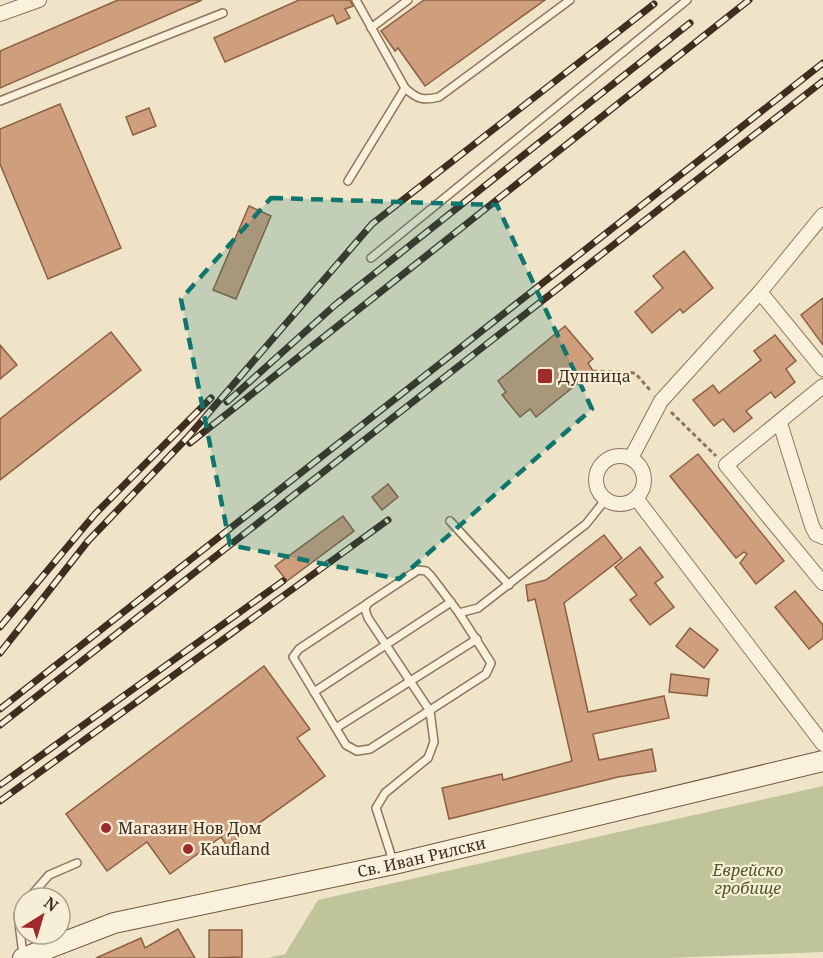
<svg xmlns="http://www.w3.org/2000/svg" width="823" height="958" font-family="'Noto Serif',serif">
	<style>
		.cemetery { fill: #bfc49a }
		.building { fill: #cf9f7d; stroke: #8d5f41; stroke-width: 1.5 }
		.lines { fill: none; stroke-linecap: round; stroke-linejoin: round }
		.lane-casing { stroke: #8d765c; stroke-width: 10 }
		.street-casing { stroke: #8d765c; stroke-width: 16 }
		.secondary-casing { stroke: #6f573f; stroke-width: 22 }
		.path { stroke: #8d765c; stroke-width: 3; stroke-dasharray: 4.5 3; stroke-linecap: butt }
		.lane { stroke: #faf1dc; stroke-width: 7 }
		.street { stroke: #faf1dc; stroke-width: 14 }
		.secondary { stroke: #faf1dc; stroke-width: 20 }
		.rail-casing { stroke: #3d2e20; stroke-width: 7 }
		.rail { stroke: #f7eed8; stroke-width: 4.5; stroke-dasharray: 14; stroke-linecap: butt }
		.marked { fill: #0f766e; fill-opacity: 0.2; stroke: #0f766e; stroke-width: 4.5; stroke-dasharray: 12 8; stroke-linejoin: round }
		.poi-dot { fill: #9e2a2b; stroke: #f7eed8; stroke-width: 2 }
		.labels { text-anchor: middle; stroke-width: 4.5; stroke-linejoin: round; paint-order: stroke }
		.poi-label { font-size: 16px; fill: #3d2e20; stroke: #f7eed8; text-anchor: start }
		.street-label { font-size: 16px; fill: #3d2e20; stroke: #f7eed8 }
		.park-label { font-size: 16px; font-style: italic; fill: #4d5a26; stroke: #f7eed8 }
	</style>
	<rect width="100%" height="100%" fill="#f0e4c8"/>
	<!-- cemetery -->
	<polygon class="cemetery" points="823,786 823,952 669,958 267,958 285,954 318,900"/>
	<!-- building -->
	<g class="building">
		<polygon points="118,0 202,0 0,88 0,51"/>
		<polygon points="299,0 350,0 353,6 345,9 350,18 337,24 333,15 225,62 214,38"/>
		<polygon points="424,0 545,0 425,86 398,48 395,51 381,31"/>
		<polygon points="60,104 121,248 48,279 0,164 0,129"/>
		<polygon points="149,108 156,126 133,135 126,117"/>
		<polygon points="249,206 271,216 236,299 213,290"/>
		<polygon points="684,251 713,288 683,313 680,309 652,333 635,312 663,288 653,276"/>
		<polygon points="823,298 823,345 801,315"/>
		<polygon points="565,326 593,359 588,363 593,371 536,417 530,409 520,417 502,395 506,392 498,381"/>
		<polygon points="111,332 141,370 0,480 0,419"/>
		<polygon points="775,335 796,361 786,369 795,382 775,398 771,392 746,411 752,418 734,432 723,419 714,426 693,400 713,385 719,393 761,360 754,351"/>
		<polygon points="0,345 17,365 0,379"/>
		<polygon points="698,454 784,561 756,584 740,563 747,554 744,552 736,558 670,476"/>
		<polygon points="388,484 398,497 382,510 372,497"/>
		<polygon points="343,516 354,531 287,581 275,566"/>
		<polygon points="604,535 622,558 564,603 588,712 664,696 669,718 593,734 599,760 652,749 656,771 618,777 449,819 442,788 502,774 503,780 572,761 535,599 528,601 526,585 546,580"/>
		<polygon points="640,547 663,577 655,583 674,607 650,625 630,600 637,595 615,567"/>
		<polygon points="795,591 823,625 823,638 809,649 775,607"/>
		<polygon points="690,628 718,650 704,668 676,646"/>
		<polygon points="264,666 310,729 297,738 325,776 227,846 221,837 170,874 147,842 107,871 66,814"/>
		<polygon points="671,674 709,679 707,696 669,692"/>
		<polygon points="178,929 195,958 96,958 141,938 145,948"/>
		<polygon points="209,930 242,930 242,957 209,958"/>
	</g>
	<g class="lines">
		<defs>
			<g id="lane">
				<path d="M356,0L405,88C417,99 423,101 439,97L570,0"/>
				<polyline points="371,28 408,0"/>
				<polyline points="0,101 223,13"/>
				<polyline points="348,181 405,88"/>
				<polyline points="371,258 687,0"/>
				<polyline points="450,521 509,585"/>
				<polyline points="367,604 299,649 293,657 346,745 357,751 370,749 486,674 491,663 459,613"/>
				<polyline points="314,692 451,602"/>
				<polyline points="336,728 477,639"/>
				<polyline points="393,861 376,808 385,793 428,758 434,742 430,711 368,618 365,609 368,603 418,570 426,571 431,576 459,613 478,608 586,524 606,499"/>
				<polyline points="29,898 49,875 77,863"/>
				<polyline points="23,955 18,915 24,905"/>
			</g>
			<g id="street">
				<polyline points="0,14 39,0"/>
				<polyline points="760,292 823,369"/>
				<polyline points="823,386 726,465 823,583"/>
				<polyline points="780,423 812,526 816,534 823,537"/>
				<circle cx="620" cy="480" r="24"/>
				<polyline points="631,458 661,401 760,292 823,215"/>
				<polyline points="636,498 823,744"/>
			</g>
			<g id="secondary">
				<path id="s1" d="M23,958L114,923L394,864L823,761"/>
			</g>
		</defs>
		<!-- lane casing -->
		<use href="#lane" class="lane-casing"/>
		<!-- street casing -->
		<use href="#street" class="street-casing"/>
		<!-- secondary casing -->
		<use href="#secondary" class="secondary-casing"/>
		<!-- path -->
		<g class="path">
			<polyline points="593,371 635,373 650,390"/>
			<polyline points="671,412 716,456"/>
		</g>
		<!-- lane -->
		<use href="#lane" class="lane"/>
		<!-- street -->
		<use href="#street" class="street"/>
		<!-- secondary -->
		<use href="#secondary" class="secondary"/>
		<defs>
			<g id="rail">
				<polyline points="227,402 335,305 690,23"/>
				<polyline points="190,443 749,0"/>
				<polyline points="0,627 95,514 211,398"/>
				<polyline points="0,653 88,541 187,438 372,224 654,4"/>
				<polyline points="0,709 823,63"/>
				<polyline points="0,725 823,81"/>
				<polyline points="0,785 283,581"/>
				<polyline points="0,801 388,520"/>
			</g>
		</defs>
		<!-- rail casing -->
		<use href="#rail" class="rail-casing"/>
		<!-- rail -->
		<use href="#rail" class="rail"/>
	</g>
	<!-- marked area -->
	<path class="marked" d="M271,198L497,205L592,409L399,579L230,545L181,299Z"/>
	<!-- markers -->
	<g class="poi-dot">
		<rect x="537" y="368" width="16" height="16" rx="3"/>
		<circle cx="106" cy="828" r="6"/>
		<circle cx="188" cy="849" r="6"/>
	</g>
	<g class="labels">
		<!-- poi labels -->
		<g class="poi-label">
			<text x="558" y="382">Дупница</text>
			<text x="118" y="834">Магазин Нов Дом</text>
			<text x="200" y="855">Kaufland</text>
		</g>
		<!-- street labels -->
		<g class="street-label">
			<text dy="6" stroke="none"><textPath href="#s1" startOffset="412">Св. Иван Рилски</textPath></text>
		</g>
		<!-- park labels -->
		<g class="park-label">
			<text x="748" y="876">Еврейско<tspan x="748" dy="18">гробище</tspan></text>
		</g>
	</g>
	<!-- north arrow -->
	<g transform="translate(42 916) rotate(37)"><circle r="28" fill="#f7eed8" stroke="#ada18e" stroke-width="1.5"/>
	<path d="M0-4.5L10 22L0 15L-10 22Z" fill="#9e2a2b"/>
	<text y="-9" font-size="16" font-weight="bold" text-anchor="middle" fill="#3d2e20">N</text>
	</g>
</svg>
